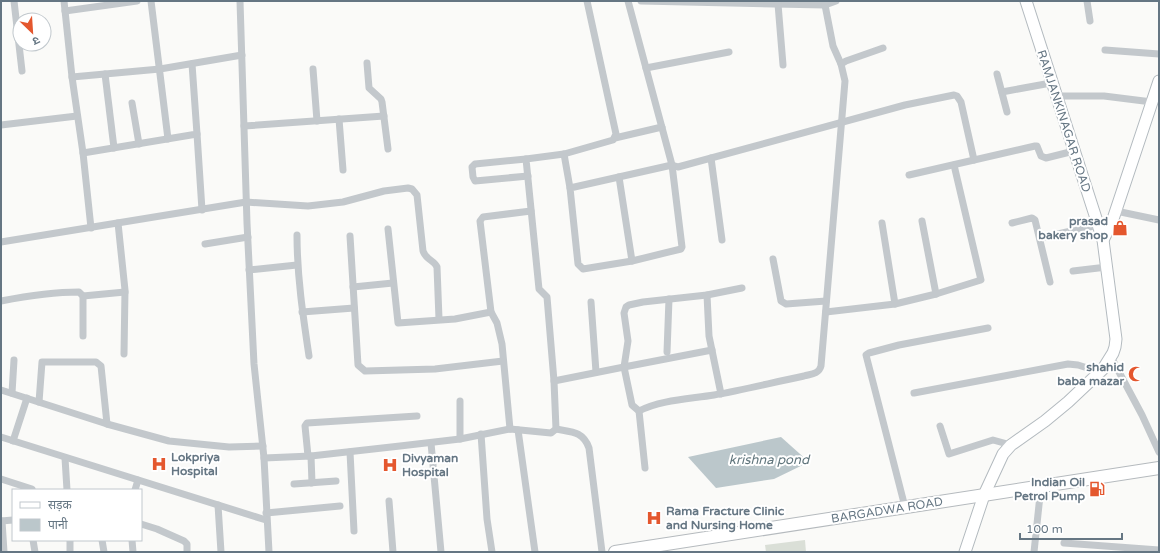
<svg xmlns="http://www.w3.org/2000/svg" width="1160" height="553" font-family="'Varela Round','Noto Sans Devanagari',sans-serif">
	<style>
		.green { fill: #dadfd7 }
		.water { fill: #bbc7cb }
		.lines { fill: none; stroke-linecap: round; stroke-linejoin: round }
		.secondary-casing { stroke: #b3babf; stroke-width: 13 }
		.primary-casing { stroke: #b5babe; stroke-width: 14 }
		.street { stroke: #c3c8cc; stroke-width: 7 }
		.secondary { stroke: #fff; stroke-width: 11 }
		.primary { stroke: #fff; stroke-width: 12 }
		.labels { text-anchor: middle; stroke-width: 4; stroke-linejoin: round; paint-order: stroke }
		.street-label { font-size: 12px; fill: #657683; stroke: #fff }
		.poi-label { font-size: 12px; font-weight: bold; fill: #657683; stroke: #fff; text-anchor: end }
		.water-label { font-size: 13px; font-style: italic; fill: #60757c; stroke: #fff }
	</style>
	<rect width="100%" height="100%" fill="#fafaf8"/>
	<!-- green -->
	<polygon class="green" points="805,540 806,552 766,552 765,545"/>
	<!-- water -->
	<polygon class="water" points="781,437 809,462 774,479 716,488 688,457"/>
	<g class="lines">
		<defs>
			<g id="secondary">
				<polyline points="1103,240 1112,222 1159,81"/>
				<polyline points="965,552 984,495 1003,454 1011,445 1045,421 1068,402 1103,369 1113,353 1115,347 1116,339 1103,240 1026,1"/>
			</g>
			<polyline id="primary" points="615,552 1159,468"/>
		</defs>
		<!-- secondary casing -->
		<use href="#secondary" class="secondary-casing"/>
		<!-- primary casing -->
		<use href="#primary" class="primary-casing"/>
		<!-- street -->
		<g class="street">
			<polyline points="14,1 22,71"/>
			<polyline points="64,1 72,77 83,153 197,134 192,64"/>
			<polyline points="151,1 168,139"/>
			<polyline points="240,1 247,223 254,364 264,458 269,552"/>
			<polyline points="628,1 672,165 678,167 905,105 954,95 957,96 961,102 974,160"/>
			<polyline points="641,1 825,5 836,1"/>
			<polyline points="1087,1 1090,21"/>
			<polyline points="778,4 783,65"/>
			<polyline points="825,5 833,46 841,64"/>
			<polyline points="65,11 137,1"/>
			<polyline points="1105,50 1159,54"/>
			<polyline points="367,63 369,88 381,99 382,102 388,149"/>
			<polyline points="646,68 729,52"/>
			<polyline points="313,69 317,121"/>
			<polyline points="105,74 114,148"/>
			<polyline points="997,74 1007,112"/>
			<polyline points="72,77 160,69 242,55"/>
			<polyline points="1002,92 1051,83"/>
			<polyline points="1056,96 1104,96 1152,102"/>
			<polyline points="132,103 139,144"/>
			<polyline points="339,119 343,170"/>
			<polyline points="1,125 77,116"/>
			<polyline points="244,126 384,116"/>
			<polyline points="197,134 202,210"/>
			<polyline points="615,138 662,127"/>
			<polyline points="83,153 91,228"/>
			<polyline points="564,154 570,188"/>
			<polyline points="711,158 722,240"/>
			<polyline points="526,159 475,164 472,167 473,177 475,181 528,176"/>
			<polygon points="672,165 682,247 681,249 632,261 583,269 578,264 570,188"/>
			<polyline points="909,175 1035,146 1037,146 1041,156 1046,158 1074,151"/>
			<polyline points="619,177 632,261"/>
			<polyline points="1116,211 1159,220"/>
			<polyline points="922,221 936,294"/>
			<polyline points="118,223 125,290 124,354"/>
			<polyline points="882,223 895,304"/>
			<polyline points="1012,223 1032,218 1035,220 1050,282"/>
			<polyline points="388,229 398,323 455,319 491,312"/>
			<path d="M297,235C297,276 303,316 309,356"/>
			<polyline points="350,236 358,365 365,371 435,369 503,361"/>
			<polyline points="1040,238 1098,225"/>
			<path d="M1,242L246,202L308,206L343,202L384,191L408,188L412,189L417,195L423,251C426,260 434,260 437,267L439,319"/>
			<polyline points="205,244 248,237"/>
			<polyline points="773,259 781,301 786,304 826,301"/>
			<polyline points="249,270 297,265"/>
			<polyline points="1073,271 1107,267"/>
			<polyline points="353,287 393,283"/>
			<polyline points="707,295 709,336 721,394"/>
			<polyline points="83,296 125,292"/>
			<path d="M1,301C27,296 52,292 79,292L83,296V336"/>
			<polyline points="591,302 596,372"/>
			<polyline points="302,312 354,308"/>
			<polyline points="826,312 895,304 936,294 981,280 954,165"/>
			<polyline points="712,350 624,367 628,341 624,313 626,307 629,305 643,302 707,295 742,288"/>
			<polyline points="667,352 669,299"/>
			<polyline points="1111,357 1142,415 1159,452"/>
			<polyline points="554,381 547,297 539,289 526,159 564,154 613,140 616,134 587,1"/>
			<polyline points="1,390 107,424 169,441 229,447 263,446"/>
			<polyline points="12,393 14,360"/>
			<polyline points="914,393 1068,364 1078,365 1100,372"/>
			<polyline points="39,402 42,362 96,362 101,366 107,424"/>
			<polyline points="940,426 949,454 993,440 1011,445"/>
			<polyline points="510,429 502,344 497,323 491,312 480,221 483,217 531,211"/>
			<path d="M556,429C571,432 583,431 589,448L602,552"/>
			<polyline points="518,430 535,552"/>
			<polyline points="481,434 487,519 492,552"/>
			<polyline points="1,437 266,520"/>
			<polyline points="460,439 460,401"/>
			<polyline points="13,441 27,398"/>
			<polyline points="431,443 441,552"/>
			<polyline points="350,452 354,531"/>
			<polyline points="308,456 305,426 307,423 417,416"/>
			<polyline points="311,456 312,483"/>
			<polyline points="65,458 67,490"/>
			<polyline points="264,458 311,456 400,446 460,439 510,429 551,433 556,429 554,381 624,367 632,405 639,411"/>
			<path d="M645,468L639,411C660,400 689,399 714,395C744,390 774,382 804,376C811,374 819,374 821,366L845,81L841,64L846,61L883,48"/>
			<polyline points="1,479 32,489"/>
			<polyline points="294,484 336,481"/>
			<polyline points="135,490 138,480"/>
			<polyline points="389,501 393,552"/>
			<polyline points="218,505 221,552"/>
			<polyline points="905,507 866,355 869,353 899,345 988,328"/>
			<polyline points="266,513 340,506"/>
			<polyline points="1,521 13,520"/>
			<polyline points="2,521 4,552"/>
			<polyline points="141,524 157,529 184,541 187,544 187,552"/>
			<polyline points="33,540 35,552"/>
			<polyline points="70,540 70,552"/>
			<polyline points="102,540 104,552"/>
			<polyline points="132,540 133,552"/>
			<polyline points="1064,543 1159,550"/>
			<polyline points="1034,552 1041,486"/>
		</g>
		<!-- secondary -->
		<use href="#secondary" class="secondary"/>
		<!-- primary -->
		<use href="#primary" class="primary"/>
	</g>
	<!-- icons -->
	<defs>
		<symbol id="shop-bare" viewBox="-9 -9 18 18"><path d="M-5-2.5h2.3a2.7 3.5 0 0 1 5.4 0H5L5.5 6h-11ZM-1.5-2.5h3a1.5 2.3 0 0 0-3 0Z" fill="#e4572e" stroke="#fff" stroke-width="2.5" paint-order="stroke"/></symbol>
		<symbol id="mosque-bare" viewBox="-9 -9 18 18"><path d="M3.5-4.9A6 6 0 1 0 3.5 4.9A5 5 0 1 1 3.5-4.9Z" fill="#e4572e" stroke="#fff" stroke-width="2.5" paint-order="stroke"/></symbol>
		<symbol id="hospital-bare" viewBox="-9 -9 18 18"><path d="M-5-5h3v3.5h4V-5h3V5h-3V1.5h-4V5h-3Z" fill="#e4572e" stroke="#fff" stroke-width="2.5" paint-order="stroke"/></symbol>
		<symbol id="fuel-bare" viewBox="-9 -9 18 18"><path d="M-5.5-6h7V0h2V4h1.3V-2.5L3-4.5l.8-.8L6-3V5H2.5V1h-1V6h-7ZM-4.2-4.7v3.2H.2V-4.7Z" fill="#e4572e" stroke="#fff" stroke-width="2.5" paint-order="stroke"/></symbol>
	</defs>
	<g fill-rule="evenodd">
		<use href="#shop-bare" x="1109" y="217" width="22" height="22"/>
		<use href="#mosque-bare" x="1125" y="363" width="22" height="22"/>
		<use href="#hospital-bare" x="148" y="453" width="22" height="22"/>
		<use href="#hospital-bare" x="379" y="454" width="22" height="22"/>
		<use href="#fuel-bare" x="1086" y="478" width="22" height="22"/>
		<use href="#hospital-bare" x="643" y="507" width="22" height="22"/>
	</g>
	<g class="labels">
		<!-- street labels -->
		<g class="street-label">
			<text transform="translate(1064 121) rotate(72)" y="4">RAMJANKINAGAR ROAD</text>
			<text transform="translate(887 510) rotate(-9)" y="4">BARGADWA ROAD</text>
		</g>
		<!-- poi labels -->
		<g class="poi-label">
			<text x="1108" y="225">prasad<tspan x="1108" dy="14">bakery shop</tspan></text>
			<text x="1124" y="371">shahid<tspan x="1124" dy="14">baba mazar</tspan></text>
			<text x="171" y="461" text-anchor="start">Lokpriya<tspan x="171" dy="14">Hospital</tspan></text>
			<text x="402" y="462" text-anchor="start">Divyaman<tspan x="402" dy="14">Hospital</tspan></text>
			<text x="1085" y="486">Indian Oil<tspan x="1085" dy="14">Petrol Pump</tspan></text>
			<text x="666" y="515" text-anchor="start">Rama Fracture Clinic<tspan x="666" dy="14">and Nursing Home</tspan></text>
		</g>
		<!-- water labels -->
		<g class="water-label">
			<text x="769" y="464">krishna pond</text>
		</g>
	</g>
	<!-- border -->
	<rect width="1160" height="553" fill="none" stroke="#657683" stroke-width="4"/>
	<!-- legend -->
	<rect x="12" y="489" width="130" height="52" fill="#ffffff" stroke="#c1c8cd"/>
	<rect x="20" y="502" width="20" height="6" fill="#ffffff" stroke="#c1c8cd"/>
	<text x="48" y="509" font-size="12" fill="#657683">सड़क</text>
	<rect x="20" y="519" width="20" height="12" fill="#bbc7cb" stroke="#c1c8cd"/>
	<text x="48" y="529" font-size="12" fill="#657683">पानी</text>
	<!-- north arrow -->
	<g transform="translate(32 32) rotate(155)"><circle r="19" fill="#ffffff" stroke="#c1c8cd"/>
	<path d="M0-3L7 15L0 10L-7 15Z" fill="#e4572e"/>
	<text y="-6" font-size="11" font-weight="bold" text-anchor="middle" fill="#657683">उ</text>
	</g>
	<!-- scale -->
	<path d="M1020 533v6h102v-6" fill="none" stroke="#657683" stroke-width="2"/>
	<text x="1026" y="533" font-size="12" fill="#657683" stroke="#ffffff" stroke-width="3" paint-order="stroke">100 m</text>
</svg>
